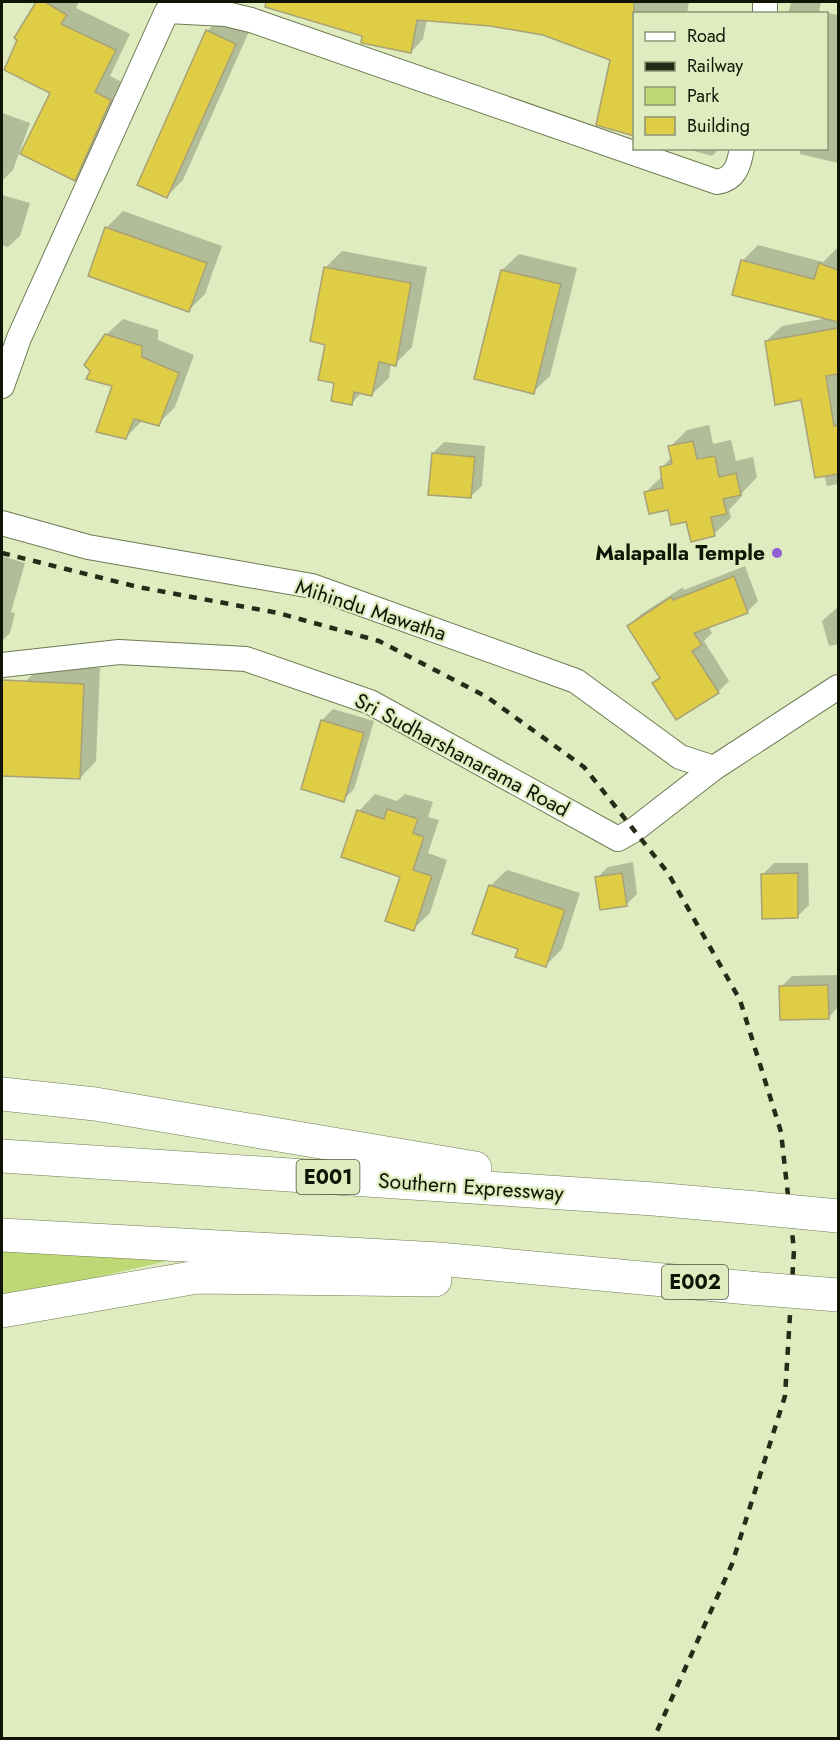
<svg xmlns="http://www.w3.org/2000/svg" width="840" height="1740" font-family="Jost,sans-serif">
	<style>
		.green { fill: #bed876 }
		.shadow { fill: #0003 }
		.building { fill: #dfcd45; stroke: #a8a277; stroke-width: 1.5 }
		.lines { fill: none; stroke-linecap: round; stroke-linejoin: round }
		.minor-casing { stroke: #6f7b53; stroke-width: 26 }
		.motorway-casing { stroke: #6f7b53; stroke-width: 34 }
		.minor { stroke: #fff; stroke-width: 24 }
		.motorway { stroke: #fff; stroke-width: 33 }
		.rail { stroke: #262b18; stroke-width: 4.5; stroke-dasharray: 8 8; stroke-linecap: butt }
		.motorway-bridge-casing { stroke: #6f7b53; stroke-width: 34; stroke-linecap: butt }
		.motorway-bridge { stroke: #fff; stroke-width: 33 }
		.poi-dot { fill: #925dd5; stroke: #deecbf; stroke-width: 2 }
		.labels { text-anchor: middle; stroke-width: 4.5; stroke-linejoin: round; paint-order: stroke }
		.shield { fill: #deecbf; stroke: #4e553d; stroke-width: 1.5 }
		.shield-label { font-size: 20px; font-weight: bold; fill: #101405 }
		.poi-label { font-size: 21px; font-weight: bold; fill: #101405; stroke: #deecbf; text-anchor: end }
		.street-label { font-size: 21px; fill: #101405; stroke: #deecbf }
	</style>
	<rect width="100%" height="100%" fill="#deecbf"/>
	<!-- green -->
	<polygon class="green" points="2,1251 202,1253 2,1299"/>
	<!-- shadow -->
	<g class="shadow">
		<polygon points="38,2 79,2 76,8 130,34 110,76 126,84 90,163 74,179 52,92 19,40 16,37"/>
		<polygon points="272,2 689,2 687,14 634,14 634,128 599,121 611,60 543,34 491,25 427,19 423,39 411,52 364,35 303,10"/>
		<polygon points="791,2 821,2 819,11 838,15 838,163 800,154 801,148 826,148 826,14 788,14"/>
		<polygon points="224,15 251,27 183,180 167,196 207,31"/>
		<polygon points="2,113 30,123 13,170 2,181"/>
		<polygon points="684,148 720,148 712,156"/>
		<polygon points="2,195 30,203 20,236 8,247 2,245"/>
		<polygon points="123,211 222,246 205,294 189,310 106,228"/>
		<polygon points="758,245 823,262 836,249 838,249 838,484 827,486 803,399 766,341 782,326 828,318 742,261"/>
		<polygon points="342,251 427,267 412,347 395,364 391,363 389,378 372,394 362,392 352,403 336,381 326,343 325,268"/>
		<polygon points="519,254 577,268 550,376 533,392 502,270"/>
		<polygon points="123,319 158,330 158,340 194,355 175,407 158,424 142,421 125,438 106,335"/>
		<polygon points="709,425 713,444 731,440 736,461 753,457 757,477 742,493 742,496 729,510 731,518 714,534 687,520 646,492 663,475 661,468 672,457 670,447 687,430"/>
		<polygon points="444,442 485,446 482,486 470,497 433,453"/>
		<polygon points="2,556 25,563 11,612 15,613 10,633 2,641"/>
		<polygon points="745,566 758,601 747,612 708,626 712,633 704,641 729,681 718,692 654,683 661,676 629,626 640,615 683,587 684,590"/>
		<polygon points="838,607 838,644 829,646 822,621"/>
		<polygon points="42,665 100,668 96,761 80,778 2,775 2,722 12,711 25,682"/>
		<polygon points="333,709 374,721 354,789 343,800 322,720"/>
		<polygon points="375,794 397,801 405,794 433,802 428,817 439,820 428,853 447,860 430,913 413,929 402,876 359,811"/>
		<polygon points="633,862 637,894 626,905 597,878 608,867"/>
		<polygon points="774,863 808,863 809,905 797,917 763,874"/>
		<polygon points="507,870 580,893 562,949 546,965 520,948 490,886"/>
		<polygon points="838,975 838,1007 828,1018 781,987 792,976"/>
	</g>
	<!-- building -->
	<g class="building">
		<polygon points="36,2 45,2 67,15 61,24 116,50 95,92 111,100 75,181 20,154 50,93 4,70 17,40 14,38"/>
		<polygon points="266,2 634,2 634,136 596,125 610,60 543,35 490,26 417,20 411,53 361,43 362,36 265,7"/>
		<polygon points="206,30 236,44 167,198 137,185"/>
		<polygon points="105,227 207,263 189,312 88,276"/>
		<polygon points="741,260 814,279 819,263 838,270 838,322 732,295"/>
		<polygon points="324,267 411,283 396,366 379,362 372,396 354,392 352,405 331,401 334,383 318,380 325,345 310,341"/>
		<polygon points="501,270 561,284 534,394 474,379"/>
		<polygon points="838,328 838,374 826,376 834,426 838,425 838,474 815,478 801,400 775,405 765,341"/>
		<polygon points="105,334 142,346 142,357 179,373 159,426 134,419 126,439 96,432 112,386 86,379 90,371 84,365"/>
		<polygon points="693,441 697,459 715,456 719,477 736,473 741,495 723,499 727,514 711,517 715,536 691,542 686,522 671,525 668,510 649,514 644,492 663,488 660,467 672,464 668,446"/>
		<polygon points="432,453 475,457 471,498 428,495"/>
		<polygon points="734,576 748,613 694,633 702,645 692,651 719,693 676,720 652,683 660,678 627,626 671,597 673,600"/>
		<polygon points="2,680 84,684 80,779 2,776"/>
		<polygon points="321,720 364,733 344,802 301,789"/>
		<polygon points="387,809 418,819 413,833 424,837 413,870 432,876 414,931 385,921 400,877 341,857 357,810 384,819"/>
		<polygon points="622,873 627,906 600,910 595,877"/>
		<polygon points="798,873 798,918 762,919 761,874"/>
		<polygon points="489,885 565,910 546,967 515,957 518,949 472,934"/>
		<polygon points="828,985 829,1019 780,1020 779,986"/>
	</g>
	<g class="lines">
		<defs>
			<g id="minor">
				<polyline points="765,14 765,2"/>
				<path d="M2,386L19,338L167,11L226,14L251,20L717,182C735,179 739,166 742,148"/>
				<polyline points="2,523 88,547 312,586 576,681 680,757 714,768"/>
				<polyline points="2,665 119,652 246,659 370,702 618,839 634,830 714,768 838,687"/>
			</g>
			<g id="motorway">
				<polyline points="2,1094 95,1104 475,1168"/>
				<polyline points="2,1156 654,1199 756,1208"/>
				<polyline points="2,1235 439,1259 749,1288"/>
				<polyline points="2,1311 197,1277 435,1280"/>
			</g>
		</defs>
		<!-- minor casing -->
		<use href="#minor" class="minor-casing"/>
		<!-- motorway casing -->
		<use href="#motorway" class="motorway-casing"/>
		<!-- minor -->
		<use href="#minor" class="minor"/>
		<!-- motorway -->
		<use href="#motorway" class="motorway"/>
		<!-- rail -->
		<polyline class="rail" points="2,553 138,587 278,613 379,641 487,697 584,767 668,873 740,1000 781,1132 794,1250 785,1396 732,1564 654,1738"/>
		<defs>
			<g id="motorway-bridge">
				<polyline points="756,1208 838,1216"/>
				<polyline points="749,1288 838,1295"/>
			</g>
		</defs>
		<!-- motorway-bridge casing -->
		<use href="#motorway-bridge" class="motorway-bridge-casing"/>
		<!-- motorway-bridge -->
		<use href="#motorway-bridge" class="motorway-bridge"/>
	</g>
	<!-- markers -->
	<circle class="poi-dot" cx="777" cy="553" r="6"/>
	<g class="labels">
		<!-- shield labels -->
		<g class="shield">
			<rect x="296.5" y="1160" width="63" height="34" rx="4.5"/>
			<rect x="662" y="1265" width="66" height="34" rx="4.5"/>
		</g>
		<g class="shield-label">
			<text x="328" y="1184">E001</text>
			<text x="695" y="1289">E002</text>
		</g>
		<!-- poi labels -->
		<g class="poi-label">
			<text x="765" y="560">Malapalla Temple</text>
		</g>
		<!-- street labels -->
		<g class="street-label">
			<text transform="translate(371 610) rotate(18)" y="7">Mihindu Mawatha</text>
			<text transform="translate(462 755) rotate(28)" y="7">Sri Sudharshanarama Road</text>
			<text transform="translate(471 1187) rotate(4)" y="7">Southern Expressway</text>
		</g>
	</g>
	<!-- border -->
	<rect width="840" height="1740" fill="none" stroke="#101405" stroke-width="6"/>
	<!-- legend -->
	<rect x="633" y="12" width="195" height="138" fill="#deecbf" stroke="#8c9675" stroke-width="1.5"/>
	<rect x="645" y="32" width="30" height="9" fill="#ffffff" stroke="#8c9675" stroke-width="1.5"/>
	<text x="687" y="42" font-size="18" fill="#101405">Road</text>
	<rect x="645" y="62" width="30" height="9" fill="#262b18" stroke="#8c9675" stroke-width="1.5"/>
	<text x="687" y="72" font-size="18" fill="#101405">Railway</text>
	<rect x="645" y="87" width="30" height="18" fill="#bed876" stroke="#8c9675" stroke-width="1.5"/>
	<text x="687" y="102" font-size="18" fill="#101405">Park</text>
	<rect x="645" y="117" width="30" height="18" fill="#dfcd45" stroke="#8c9675" stroke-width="1.5"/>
	<text x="687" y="132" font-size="18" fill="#101405">Building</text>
</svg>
